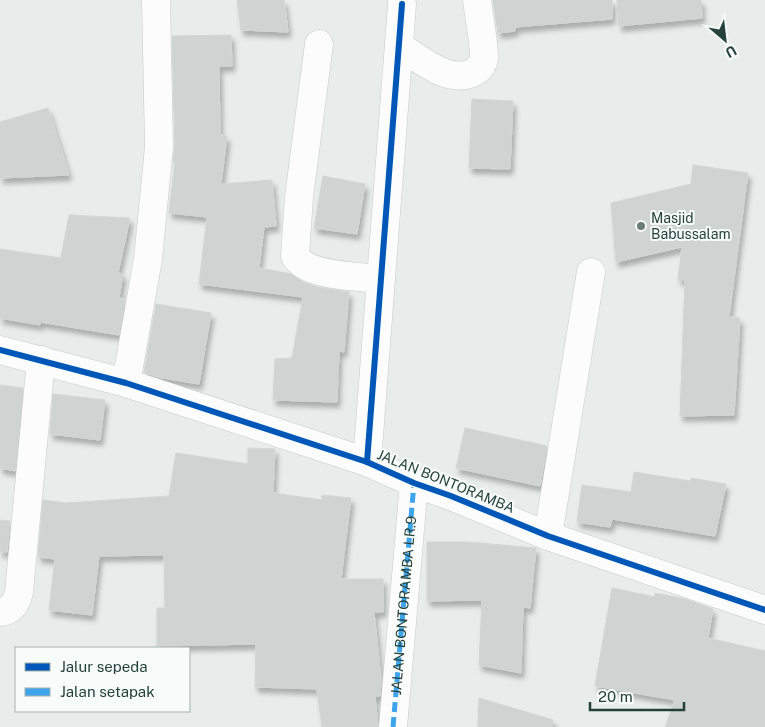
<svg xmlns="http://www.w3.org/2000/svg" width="765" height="727" font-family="'Public Sans',sans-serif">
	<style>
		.building { fill: #cfd4d2; stroke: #d1d6d4; filter: url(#shadow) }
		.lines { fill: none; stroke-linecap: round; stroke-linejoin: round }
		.minor-casing { stroke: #c5cac8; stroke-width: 29 }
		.minor { stroke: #fcfcfc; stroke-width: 28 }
		.quiet { stroke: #3ea4ec; stroke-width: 5; stroke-dasharray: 10 5; stroke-linecap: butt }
		.cycleway-casing { stroke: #f7fbf9; stroke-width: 9 }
		.cycleway { stroke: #0057b8; stroke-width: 6 }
		.poi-dot { fill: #697e78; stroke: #f7fbf9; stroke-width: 2 }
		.labels { text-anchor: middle; stroke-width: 4; stroke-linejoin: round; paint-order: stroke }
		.poi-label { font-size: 14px; fill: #24423a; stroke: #f7fbf9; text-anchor: start }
		.street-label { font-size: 14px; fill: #24423a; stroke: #f7fbf9 }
	</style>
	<defs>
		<filter id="shadow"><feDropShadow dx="3" dy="5.5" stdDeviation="2.5" flood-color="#0004"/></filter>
	</defs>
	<rect width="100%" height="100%" fill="#e8edeb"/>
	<!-- building -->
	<g class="building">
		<polygon points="237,0 284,0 288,32 241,30"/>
		<polygon points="493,0 612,0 612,19 515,27 515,31 498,33"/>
		<polygon points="617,0 701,0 702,18 619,26"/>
		<polygon points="231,35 232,66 219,66 220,135 227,136 221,184 272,180 276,226 264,227 259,268 291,274 303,282 317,287 349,292 344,352 339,351 337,402 273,400 275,359 292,358 303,297 199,284 207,217 169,213 175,161 173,161 175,147 172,36"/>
		<polygon points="472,99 513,101 510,169 469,168"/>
		<polygon points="48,108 69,175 0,178 0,122"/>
		<polygon points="693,165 748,173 729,317 740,318 734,415 680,416 685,280 678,279 682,247 616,262 611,203 691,184"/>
		<polygon points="323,176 365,184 357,234 314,228"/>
		<polygon points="69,215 130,218 118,273 123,274 119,298 125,299 119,335 40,322 40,325 0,318 0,249 61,258"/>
		<polygon points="156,304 211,313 199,384 157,377 144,372"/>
		<polygon points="0,385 23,388 15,471 0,468"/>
		<polygon points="53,394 105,400 100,440 50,434"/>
		<polygon points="465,428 547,446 540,486 456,468"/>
		<polygon points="248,448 275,449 273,493 322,500 322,495 351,498 341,579 383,579 383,612 374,612 381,680 380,696 375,696 378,727 322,727 317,689 255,687 256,644 157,646 157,608 165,608 164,555 99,556 92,615 49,610 55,559 38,557 43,500 66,503 169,496 176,453 248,464"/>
		<polygon points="634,472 690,481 691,478 726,484 715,536 612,519 610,527 577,522 582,485 631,492"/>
		<polygon points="0,520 10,521 7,552 0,552"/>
		<polygon points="427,542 468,542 536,548 530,608 523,607 521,673 479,665 482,600 427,601"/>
		<polygon points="612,588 655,597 655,593 685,599 713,609 708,638 765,651 765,727 665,727 675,700 595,686"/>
		<polygon points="479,698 553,720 552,727 478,727"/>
	</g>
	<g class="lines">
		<defs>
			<g id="minor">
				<path d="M319,44L299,197L295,256C307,277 359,276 381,279"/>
				<path d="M399,46C419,58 447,84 472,73C479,70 483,65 484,58C484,41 479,17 477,0"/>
				<polyline points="0,350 126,383 367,462 414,483 451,496 548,536 765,610"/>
				<polyline points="126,383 148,259 159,147 156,0"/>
				<polyline points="367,462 402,4"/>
				<polyline points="548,536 591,272"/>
				<path d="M0,612C12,611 16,603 19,592L41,360"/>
				<path id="s1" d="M393,727L414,483"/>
			</g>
		</defs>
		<!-- minor casing -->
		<use href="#minor" class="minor-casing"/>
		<!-- minor -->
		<use href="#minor" class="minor"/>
		<!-- quiet -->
		<polyline class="quiet" points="393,727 414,483"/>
		<defs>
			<g id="cycleway">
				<polyline points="0,350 126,383 367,462 414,483 451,496 548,536 765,610"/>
				<polyline points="367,462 402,4"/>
			</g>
		</defs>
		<!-- cycleway casing -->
		<use href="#cycleway" class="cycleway-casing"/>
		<!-- cycleway -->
		<use href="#cycleway" class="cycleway"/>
	</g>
	<!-- markers -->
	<circle class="poi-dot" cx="641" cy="226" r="5"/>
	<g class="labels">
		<!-- poi labels -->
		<g class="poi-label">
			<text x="651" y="223">Masjid<tspan x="651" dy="16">Babussalam</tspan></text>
		</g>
		<!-- street labels -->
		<g class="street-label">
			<text transform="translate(446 481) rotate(22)" y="5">JALAN BONTORAMBA</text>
			<text dy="5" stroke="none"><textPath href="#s1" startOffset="122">JALAN BONTORAMBA LR.9</textPath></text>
		</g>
	</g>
	<!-- legend -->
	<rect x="15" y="647" width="175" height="65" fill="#f7fbf9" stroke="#a3b1ad"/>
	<rect x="25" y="663" width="25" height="8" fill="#0057b8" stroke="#a3b1ad"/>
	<text x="60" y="672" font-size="15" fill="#24423a">Jalur sepeda</text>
	<rect x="25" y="688" width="25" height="8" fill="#3ea4ec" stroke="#a3b1ad"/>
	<text x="60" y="697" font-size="15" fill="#24423a">Jalan setapak</text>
	<!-- north arrow -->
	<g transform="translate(725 40) rotate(152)" stroke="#f7fbf9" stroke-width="4" paint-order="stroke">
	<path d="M0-4L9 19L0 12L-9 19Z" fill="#24423a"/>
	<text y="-8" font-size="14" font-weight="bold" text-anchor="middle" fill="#24423a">U</text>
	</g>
	<!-- scale -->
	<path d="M590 702v8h94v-8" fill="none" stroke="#24423a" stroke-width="2.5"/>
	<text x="598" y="702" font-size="15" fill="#24423a" stroke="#f7fbf9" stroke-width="4" paint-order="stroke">20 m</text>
</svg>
